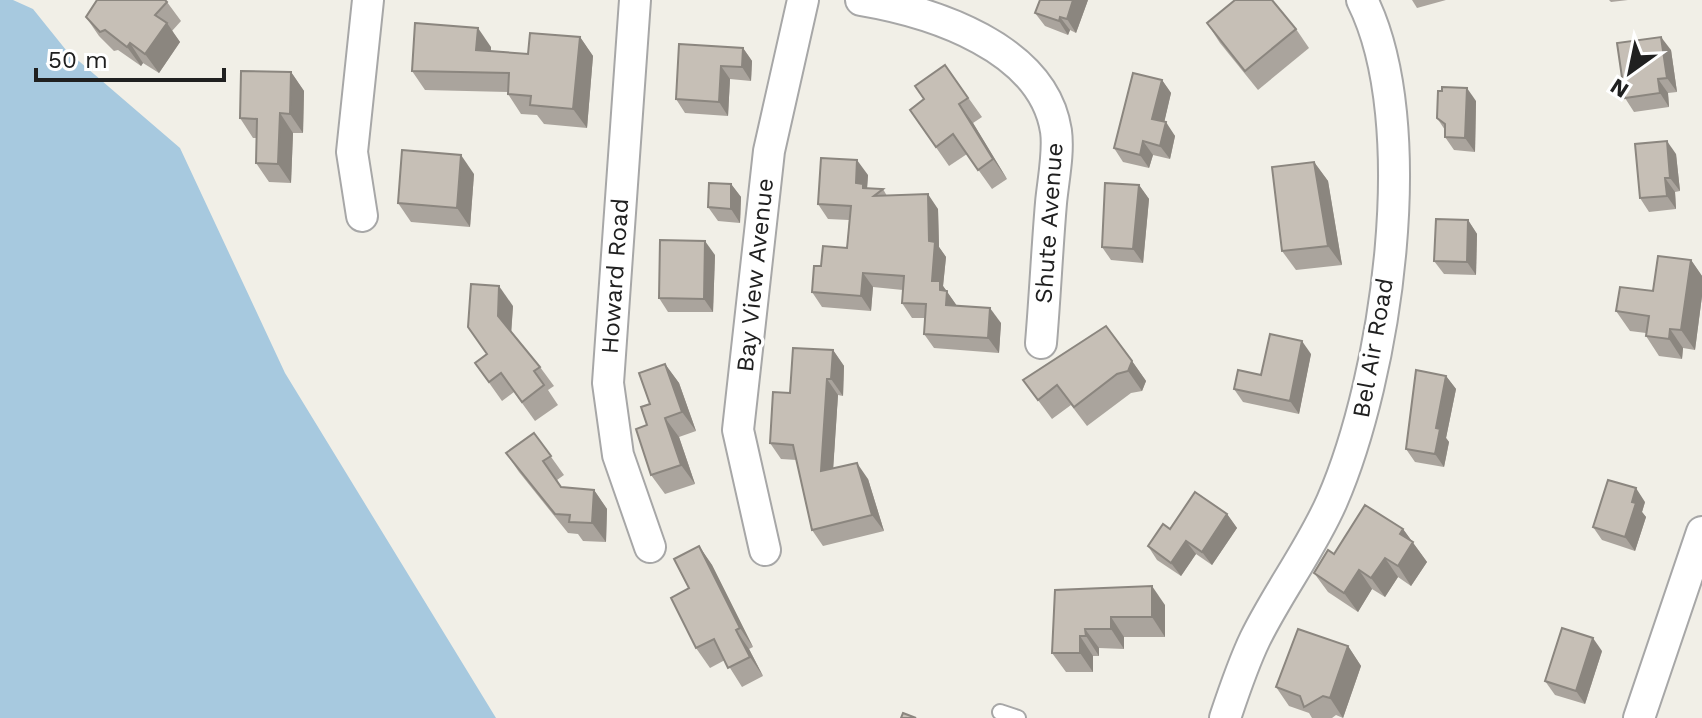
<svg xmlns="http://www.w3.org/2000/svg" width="1702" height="718" font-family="'Work Sans',sans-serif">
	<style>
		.water { fill: #a7c9df }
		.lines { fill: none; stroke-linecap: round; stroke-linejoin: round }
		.service-casing { stroke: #a7a7a7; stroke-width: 18 }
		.minor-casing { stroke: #a7a7a7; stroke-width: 34 }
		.service { stroke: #fff; stroke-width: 14 }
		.minor { stroke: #fff; stroke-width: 30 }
		.wall { fill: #aaa49d }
		.shaded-wall { fill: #8b867f }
		.building { fill: #c6bfb6; stroke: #8b867f; stroke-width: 2 }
		.labels { text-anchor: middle; stroke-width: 7; stroke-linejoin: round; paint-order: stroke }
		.street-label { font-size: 24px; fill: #202020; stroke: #fff }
	</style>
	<rect width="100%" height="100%" fill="#f1efe7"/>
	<!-- water -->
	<polygon class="water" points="0,0 13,0 33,9 66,50 180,148 285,373 496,718 0,718"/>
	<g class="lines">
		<defs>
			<polyline id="service" points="1000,712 1018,718"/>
			<g id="minor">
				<polyline points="635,0 608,383 618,455 650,547"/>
				<path d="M861,0C932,12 1043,47 1056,131C1059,153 1053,181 1051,203C1047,250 1045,296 1041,343"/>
				<polyline points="362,216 352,152 368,0"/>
				<polyline points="765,550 738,430 769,151 803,0"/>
				<path d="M1225,718C1234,691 1243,664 1255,639C1278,592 1311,549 1332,501C1386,377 1424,124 1362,0"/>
				<polyline points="1639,718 1702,532"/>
			</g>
		</defs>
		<!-- service casing -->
		<use href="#service" class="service-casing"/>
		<!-- minor casing -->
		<use href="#minor" class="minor-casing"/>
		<!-- service -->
		<use href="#service" class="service"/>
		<!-- minor -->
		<use href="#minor" class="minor"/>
	</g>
	<!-- wall -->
	<g class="wall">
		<polygon points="1088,0 1076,33 1070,30 1068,35 1045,26 1035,13"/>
		<polygon points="1412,0 1446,0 1417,8"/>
		<polygon points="1609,0 1628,0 1611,2"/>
		<polygon points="167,2 181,21 172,31 180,42 159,73 143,63 141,66 118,50 114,51 99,36 86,17"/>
		<polygon points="1207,23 1296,29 1309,48 1258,90 1220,43"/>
		<polygon points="580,37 593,56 587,128 544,124 537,115 521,114 508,94 508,92 425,90 412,71 491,47 491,51 528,54"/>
		<polygon points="743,48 752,61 751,81 730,79 728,116 685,113 676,99"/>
		<polygon points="1671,50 1677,92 1668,93 1669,107 1634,112 1625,98"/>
		<polygon points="945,65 982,117 973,123 1007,179 992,189 967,154 949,166 910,110 924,99"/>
		<polygon points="291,72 304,91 303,133 293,133 291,183 269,182 256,163 256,138 253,138 240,118"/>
		<polygon points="1162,80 1171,93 1164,122 1175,136 1170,159 1153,155 1149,168 1123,162 1114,148"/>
		<polygon points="1476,101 1475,152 1454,150 1445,137 1445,130 1437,118"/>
		<polygon points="1676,154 1680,191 1675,192 1676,209 1649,212 1640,198"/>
		<polygon points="1314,162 1328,181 1342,265 1296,270 1282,251"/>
		<polygon points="474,174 470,227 411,222 398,203"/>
		<polygon points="868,175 867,188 883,189 887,196 938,209 939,247 946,257 943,286 957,306 1001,323 999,353 934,348 924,334 925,318 912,318 902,303 903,290 873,287 871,311 822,307 812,292 821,266 847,248 849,220 828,219 818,204"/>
		<polygon points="731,184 741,197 740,223 718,221 708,207"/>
		<polygon points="1139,185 1149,199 1143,263 1111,260 1102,247"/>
		<polygon points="1468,220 1477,234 1476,275 1444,274 1434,261"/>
		<polygon points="715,255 713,312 668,312 659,298"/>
		<polygon points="1691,260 1702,276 1702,296 1695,350 1683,348 1682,359 1659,356 1646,336 1646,333 1630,331 1616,311 1653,291"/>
		<polygon points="513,306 511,332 540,367 554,386 548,390 558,405 535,421 514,392 502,401 475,363 487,354"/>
		<polygon points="833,350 844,366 843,396 838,395 833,468 868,479 884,531 823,546 812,530 797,460 781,459 770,443 790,393"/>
		<polygon points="1311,354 1299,414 1243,402 1234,389 1261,375"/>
		<polygon points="1132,361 1146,381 1142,391 1131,393 1087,426 1071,405 1052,419 1023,380"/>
		<polygon points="665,364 679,383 696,431 679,437 695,484 665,494 651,475 647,425 650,404"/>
		<polygon points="1446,376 1456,389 1446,438 1449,442 1444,467 1415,462 1406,449"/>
		<polygon points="534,433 564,475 557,480 561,487 594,490 607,509 606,542 583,541 578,534 568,533 519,472 506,453"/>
		<polygon points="1645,502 1642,512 1646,517 1635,551 1602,540 1593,527"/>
		<polygon points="1227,514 1237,528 1212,565 1196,554 1181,576 1157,560 1148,546 1170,529"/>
		<polygon points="1403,529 1427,562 1411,586 1398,577 1385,597 1372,589 1358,612 1328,592 1314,573 1334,554"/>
		<polygon points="699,546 712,565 753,647 749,649 763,676 742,687 725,660 710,668 696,648 689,588"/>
		<polygon points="1055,590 1165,605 1165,637 1124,637 1124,649 1099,648 1099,656 1093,656 1093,672 1066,672 1052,653"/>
		<polygon points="1348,646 1361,666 1343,718 1336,715 1332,718 1312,718 1309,713 1289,706 1276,687"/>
		<polygon points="1602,651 1585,704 1555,695 1545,681"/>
	</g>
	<!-- shaded-wall -->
	<g class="shaded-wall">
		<polygon points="1073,0 1088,0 1076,33 1067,19"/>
		<polygon points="1060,17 1070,30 1068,35 1059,21"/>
		<polygon points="167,23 180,42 159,73 145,54"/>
		<polygon points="478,28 491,47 490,70 476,50"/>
		<polygon points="580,37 593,56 587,128 573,109"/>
		<polygon points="1661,37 1671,50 1677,92 1667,78"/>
		<polygon points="130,43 143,63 141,66 127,47"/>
		<polygon points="743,48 752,61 751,81 742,67"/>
		<polygon points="721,66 730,79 728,116 719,102"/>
		<polygon points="291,72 304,91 303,133 290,114"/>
		<polygon points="1658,79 1668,93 1669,107 1660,93"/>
		<polygon points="1162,80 1171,93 1162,132 1152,119"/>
		<polygon points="1467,88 1476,101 1475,152 1465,138"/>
		<polygon points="959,104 973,123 1007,179 993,159"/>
		<polygon points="280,113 293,133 291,183 278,164"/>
		<polygon points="1166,122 1175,136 1170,159 1160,146"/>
		<polygon points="1143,141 1153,155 1149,168 1140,155"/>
		<polygon points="1667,141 1676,154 1680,191 1670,178"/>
		<polygon points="461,155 474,174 470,227 457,208"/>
		<polygon points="857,160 868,175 867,189 874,198 856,183"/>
		<polygon points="1314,162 1328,181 1342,265 1328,246"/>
		<polygon points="1665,178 1675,192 1676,209 1667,196"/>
		<polygon points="731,184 741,197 740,223 731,209"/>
		<polygon points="1139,185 1149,199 1143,263 1133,249"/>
		<polygon points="928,194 938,209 939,247 946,257 943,286 957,306 946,305 932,281 929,241"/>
		<polygon points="1468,220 1477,234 1476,275 1467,262"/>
		<polygon points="705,241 715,255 713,312 704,299"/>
		<polygon points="1691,260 1702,276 1702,296 1695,350 1681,330"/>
		<polygon points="863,273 873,287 871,311 861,296"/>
		<polygon points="499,286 513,306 511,335 498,316"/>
		<polygon points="990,308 1001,323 999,353 988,338"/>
		<polygon points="1670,329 1683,348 1682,359 1669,339"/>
		<polygon points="1302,341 1311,354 1299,414 1290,401"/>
		<polygon points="833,350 844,366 843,396 831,379"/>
		<polygon points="1132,361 1146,381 1142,391 1128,371"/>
		<polygon points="665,364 679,383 696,431 682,412"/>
		<polygon points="1446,376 1456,389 1446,438 1449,442 1444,467 1435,454 1436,428"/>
		<polygon points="827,379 838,395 832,487 821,471"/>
		<polygon points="665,418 679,437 695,484 681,465"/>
		<polygon points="857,463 868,479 884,531 872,515"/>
		<polygon points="1636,488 1645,502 1642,512 1646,517 1635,551 1625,537 1632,502"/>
		<polygon points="594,490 607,509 606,542 592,523"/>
		<polygon points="1227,514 1237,528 1212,565 1202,552"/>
		<polygon points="1403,529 1427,562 1411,586 1398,566 1400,534"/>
		<polygon points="1186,541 1196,554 1181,576 1171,563"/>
		<polygon points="699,546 712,565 753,647 740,628"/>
		<polygon points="1385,558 1398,577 1385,597 1371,578"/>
		<polygon points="1359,570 1372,589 1358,612 1344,593"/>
		<polygon points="1152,586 1165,605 1165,637 1152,617"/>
		<polygon points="1111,617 1124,637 1124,649 1111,629"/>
		<polygon points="1085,629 1099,648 1099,656 1086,636"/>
		<polygon points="736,630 749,649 763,676 750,657"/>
		<polygon points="1080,636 1093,656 1093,672 1080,653"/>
		<polygon points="1593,638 1602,651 1585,704 1576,691"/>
		<polygon points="1348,646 1361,666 1343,718 1330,698"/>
	</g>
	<!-- building -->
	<g class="building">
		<polygon points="97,0 165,0 167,2 155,15 167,23 145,54 130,43 127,47 105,30 100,32 86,17"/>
		<polygon points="1040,0 1073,0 1067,19 1060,17 1059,21 1035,13"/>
		<polygon points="1235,0 1272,0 1296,29 1245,71 1207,23"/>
		<polygon points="415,23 478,28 476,50 528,54 530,33 580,37 573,109 530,105 531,96 508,94 509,73 412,71"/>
		<polygon points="1661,37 1667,78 1658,79 1660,93 1625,98 1617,43"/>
		<polygon points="679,44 743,48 742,67 721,66 719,102 676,99"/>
		<polygon points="945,65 968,98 959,104 993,159 978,170 953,134 936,147 910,110 924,99 915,86"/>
		<polygon points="241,71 291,72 290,114 280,113 278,164 256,163 257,119 240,118"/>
		<polygon points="1133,73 1162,80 1152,119 1166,122 1160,146 1143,141 1140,155 1114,148"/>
		<polygon points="1442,87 1467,88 1465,138 1445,137 1445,124 1437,118 1438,91 1442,91"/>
		<polygon points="1667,141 1670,178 1665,178 1667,196 1640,198 1635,144"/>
		<polygon points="402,150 461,155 457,208 398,203"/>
		<polygon points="821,158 857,160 856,183 863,184 863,188 883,189 874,196 928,194 929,241 935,242 932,281 940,281 940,290 947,291 946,305 990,308 988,338 924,334 926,304 902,303 904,276 863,273 861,296 812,292 814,266 821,266 823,246 847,248 851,206 818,204"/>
		<polygon points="1314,162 1328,246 1282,251 1272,167"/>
		<polygon points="709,183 731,184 731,209 708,207"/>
		<polygon points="1105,183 1139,185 1133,249 1102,247"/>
		<polygon points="1436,219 1468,220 1467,262 1434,261"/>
		<polygon points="660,240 705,241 704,299 659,298"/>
		<polygon points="1658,256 1691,260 1681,330 1670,329 1669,339 1646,336 1649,316 1616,311 1620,287 1653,291"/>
		<polygon points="471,284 499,286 498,316 540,367 534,371 544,385 522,402 501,373 489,382 475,363 487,354 468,327"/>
		<polygon points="1106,326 1132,361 1128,371 1117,374 1074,407 1057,385 1038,400 1023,380"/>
		<polygon points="1270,334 1302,341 1290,401 1234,389 1238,370 1261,375"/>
		<polygon points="793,348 833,350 831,379 827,379 821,471 857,463 872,515 812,530 793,445 770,443 773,392 790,393"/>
		<polygon points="665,364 682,412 665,418 681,465 651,475 636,429 647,425 641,407 650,404 639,373"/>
		<polygon points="1416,370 1446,376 1436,428 1440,429 1435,454 1406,449"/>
		<polygon points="534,433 551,456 543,461 561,487 594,490 592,523 569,522 570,515 555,514 506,453"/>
		<polygon points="1608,480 1636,488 1632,502 1636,503 1625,537 1593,527"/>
		<polygon points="1195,492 1227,514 1202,552 1186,541 1171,563 1148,546 1163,524 1170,529"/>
		<polygon points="1365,505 1403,529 1400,534 1413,542 1398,566 1385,558 1371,578 1359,570 1344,593 1314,573 1328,550 1334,554"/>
		<polygon points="699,546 740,628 736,630 750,657 728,668 714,639 696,648 671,598 689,588 674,559"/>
		<polygon points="1152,586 1152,617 1111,617 1111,629 1085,629 1086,636 1080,636 1080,653 1052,653 1055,590"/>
		<polygon points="1562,628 1593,638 1576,691 1545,681"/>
		<polygon points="1298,629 1348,646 1330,698 1323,696 1304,707 1300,696 1276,687"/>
		<polygon points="903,713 916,718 901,718"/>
	</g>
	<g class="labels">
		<!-- street labels -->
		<g class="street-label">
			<text transform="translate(1049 223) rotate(-86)" y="8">Shute Avenue</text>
			<text transform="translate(755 275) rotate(-84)" y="8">Bay View Avenue</text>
			<text transform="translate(615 276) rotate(-86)" y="8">Howard Road</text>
			<text transform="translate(1373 348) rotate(-80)" y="8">Bel Air Road</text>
		</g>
	</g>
	<!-- north arrow -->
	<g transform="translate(1630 72) rotate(213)" stroke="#ffffff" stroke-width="6" paint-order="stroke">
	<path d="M0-6L14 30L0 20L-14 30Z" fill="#202020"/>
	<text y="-12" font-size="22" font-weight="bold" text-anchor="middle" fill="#202020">N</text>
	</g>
	<!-- scale -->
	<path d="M36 68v12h188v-12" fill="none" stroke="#202020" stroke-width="4"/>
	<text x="48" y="68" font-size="24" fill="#202020" stroke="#ffffff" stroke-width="6" paint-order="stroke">50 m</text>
</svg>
